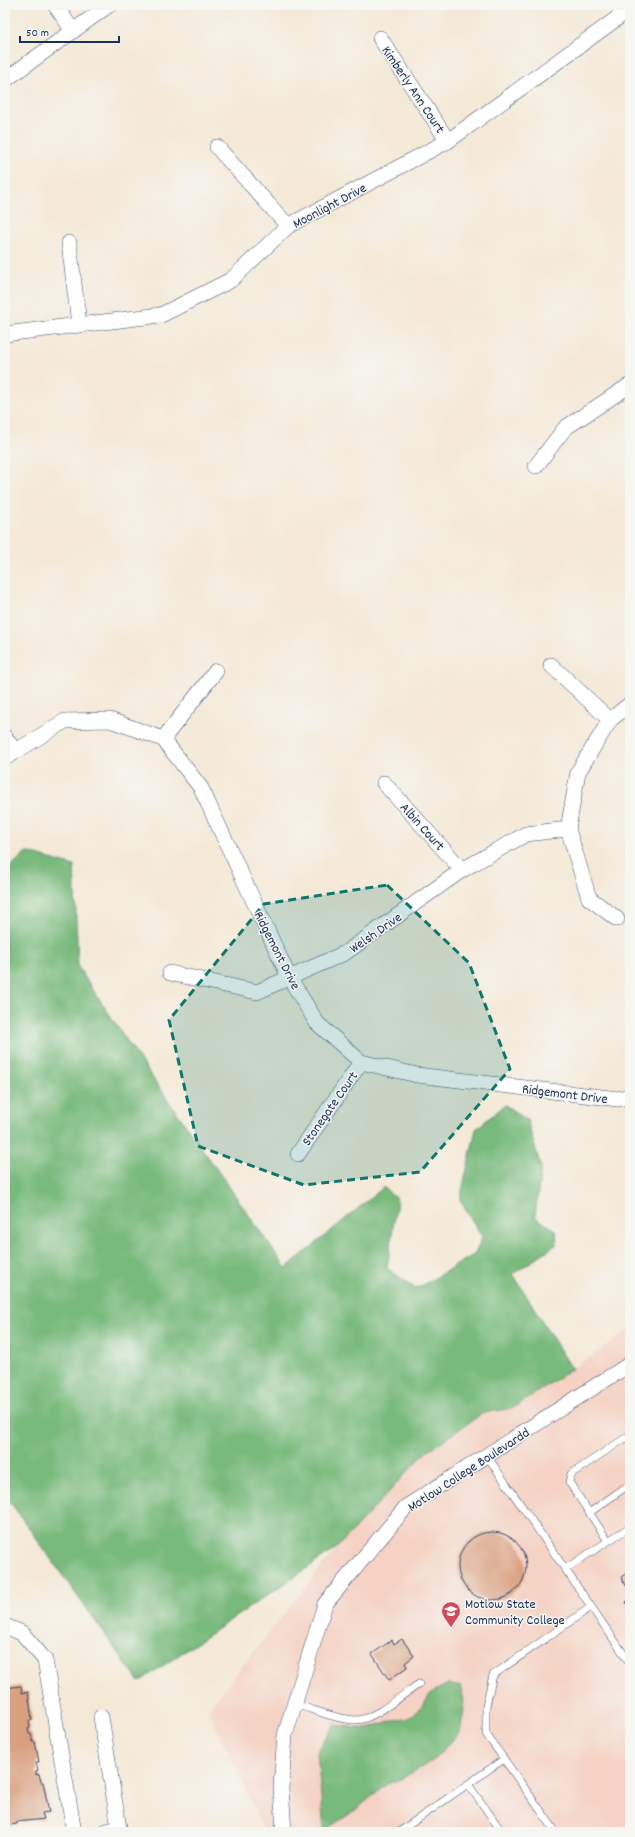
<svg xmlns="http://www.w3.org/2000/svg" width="635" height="1837" font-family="Dekko,sans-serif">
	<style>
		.built { fill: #f5d2c3 }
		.forest { fill: #78b97b; stroke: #4a746c }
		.building { fill: #d9a080 }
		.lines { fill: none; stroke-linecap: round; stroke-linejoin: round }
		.service-casing { stroke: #3c4b70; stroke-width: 8 }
		.minor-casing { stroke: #3c4b70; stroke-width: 16 }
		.service { stroke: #fff; stroke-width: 7 }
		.minor { stroke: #fff; stroke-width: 15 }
		.marked { fill: #0f766e; fill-opacity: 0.2; stroke: #0f766e; stroke-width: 3; stroke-dasharray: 8 5; stroke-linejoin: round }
		.labels { text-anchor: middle; stroke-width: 3; stroke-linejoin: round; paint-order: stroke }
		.street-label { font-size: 14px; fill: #1b2f5e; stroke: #f6f6f2 }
		.poi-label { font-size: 14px; fill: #1b2f5e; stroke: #f6f6f2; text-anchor: start }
	</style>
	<rect width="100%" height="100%" fill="#f6f6f2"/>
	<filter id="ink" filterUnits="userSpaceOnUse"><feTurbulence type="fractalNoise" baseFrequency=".025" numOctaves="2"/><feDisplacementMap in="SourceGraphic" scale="8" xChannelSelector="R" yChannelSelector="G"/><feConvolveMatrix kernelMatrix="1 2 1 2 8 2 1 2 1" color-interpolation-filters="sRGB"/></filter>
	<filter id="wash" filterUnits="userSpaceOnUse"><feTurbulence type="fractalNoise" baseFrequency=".012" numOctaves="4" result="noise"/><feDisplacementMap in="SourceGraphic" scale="16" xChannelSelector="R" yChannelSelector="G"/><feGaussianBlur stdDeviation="0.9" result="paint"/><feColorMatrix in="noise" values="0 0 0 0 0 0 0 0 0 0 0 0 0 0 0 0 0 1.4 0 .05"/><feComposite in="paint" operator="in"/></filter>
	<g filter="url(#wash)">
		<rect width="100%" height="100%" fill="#f4e9d7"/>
		<!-- built -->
		<polygon class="built" points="630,1330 630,1832 265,1832 208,1709 337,1548 426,1452 483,1413 513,1408"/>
		<!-- forest -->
		<g class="forest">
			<polygon points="26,852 74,866 78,967 135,1053 286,1268 384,1187 397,1200 387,1268 416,1289 475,1254 482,1237 460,1200 476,1129 505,1105 527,1120 541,1167 535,1217 556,1230 557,1244 513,1274 572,1369 513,1408 483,1413 426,1452 337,1548 139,1682 5,1495 5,872"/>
			<polygon points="448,1684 461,1687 464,1711 460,1732 434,1760 403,1778 387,1784 354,1811 324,1831 317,1752 334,1725 366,1729 392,1720 407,1719 423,1706 431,1693"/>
		</g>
		<g id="blocks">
			<!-- building -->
			<g class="building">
				<circle cx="492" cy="1566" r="34"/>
				<polygon points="630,1571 630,1592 621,1577"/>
				<polygon points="630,1599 630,1608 626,1602"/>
				<polygon points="402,1639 414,1656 405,1663 407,1667 389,1680 372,1654 392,1640 394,1644"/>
				<polygon points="21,1686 22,1693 28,1692 32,1720 29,1721 30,1728 28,1729 29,1734 31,1734 33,1742 35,1742 39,1762 36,1762 38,1770 36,1771 36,1775 39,1774 41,1782 43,1782 49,1812 42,1813 44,1819 17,1822 17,1824 7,1825 5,1817 5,1688"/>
			</g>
		</g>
	</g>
	<g filter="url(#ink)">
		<use href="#blocks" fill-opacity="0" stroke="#3c4b70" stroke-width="1"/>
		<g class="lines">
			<defs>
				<g id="service">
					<polyline points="487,1456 630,1663"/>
					<polyline points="589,1513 630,1484"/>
					<polyline points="608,1541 569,1482 571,1474 630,1435"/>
					<polyline points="565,1569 630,1527"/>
					<path d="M294,1704C313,1709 337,1720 357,1720C375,1719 403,1694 419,1684"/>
					<polyline points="468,1784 502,1832"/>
					<polyline points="399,1832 504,1759"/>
					<polyline points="556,1832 486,1734 486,1706 493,1675 591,1607"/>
				</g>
				<g id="minor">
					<polyline points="55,5 73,31"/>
					<polyline points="380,38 448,141"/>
					<polyline points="5,80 109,5"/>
					<polyline points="217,147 288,226"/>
					<polyline points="69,243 79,324"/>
					<polyline points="5,334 161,315 231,280 288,226 448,141 630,9"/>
					<polyline points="536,466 565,428 630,385"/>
					<polyline points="551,665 610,720"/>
					<polyline points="5,737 15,751"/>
					<polyline points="163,739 216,671"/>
					<polyline points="5,758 65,721 110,720 163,739 201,788 289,977 317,1023 361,1062 417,1075 618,1099 630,1096"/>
					<polyline points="384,783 462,870"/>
					<polyline points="617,919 589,898 568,829 578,772 610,720 630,704"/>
					<polyline points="170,973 257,992 345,953 462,870 526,834 568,829"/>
					<polyline points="298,1154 361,1062"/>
					<polyline points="5,1626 22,1633 45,1660 74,1832"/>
					<polyline points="101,1717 119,1828"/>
					<polyline points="104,1832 119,1828 120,1832"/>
					<polyline points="284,1832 281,1788 285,1735 325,1604 406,1507 630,1364"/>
				</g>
			</defs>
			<!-- service casing -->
			<use href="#service" class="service-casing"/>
			<!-- minor casing -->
			<use href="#minor" class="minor-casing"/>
			<!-- service -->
			<use href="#service" class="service"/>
			<!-- minor -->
			<use href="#minor" class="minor"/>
		</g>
	</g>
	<!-- marked area -->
	<path class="marked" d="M387,885L469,963L510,1069L420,1172L304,1185L198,1146L169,1020L264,904Z"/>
	<!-- icons -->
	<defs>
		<symbol id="university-pin" viewBox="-11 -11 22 30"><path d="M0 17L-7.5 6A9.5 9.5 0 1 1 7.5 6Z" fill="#d1495b" stroke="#f6f6f2"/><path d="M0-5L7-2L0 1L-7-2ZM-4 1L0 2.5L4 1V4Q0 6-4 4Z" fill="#fff"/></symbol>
	</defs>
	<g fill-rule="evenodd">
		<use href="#university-pin" x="440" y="1600" width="22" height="30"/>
	</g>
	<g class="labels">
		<!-- street labels -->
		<g class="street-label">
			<text transform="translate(414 89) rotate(56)" y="5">Kimberly Ann Court</text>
			<text transform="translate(329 205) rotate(-28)" y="5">Moonlight Drive</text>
			<text transform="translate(423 826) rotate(48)" y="5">Albin Court</text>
			<text transform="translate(375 932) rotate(-35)" y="5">Welsh Drive</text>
			<text transform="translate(278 950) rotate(63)" y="5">Ridgemont Drive</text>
			<text transform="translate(565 1093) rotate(7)" y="5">Ridgemont Drive</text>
			<text transform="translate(329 1108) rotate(-55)" y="5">Stonegate Court</text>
			<text transform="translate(468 1469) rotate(-33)" y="5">Motlow College Boulevardd</text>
		</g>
		<!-- poi labels -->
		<g class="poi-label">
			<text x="465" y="1608">Motlow State<tspan x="465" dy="16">Community College</tspan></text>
		</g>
	</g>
	<!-- margin -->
	<rect width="635" height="1837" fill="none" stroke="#f6f6f2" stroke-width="20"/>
	<!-- scale -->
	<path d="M20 36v6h99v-6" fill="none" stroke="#1b2f5e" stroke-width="2"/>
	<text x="26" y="36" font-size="12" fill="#1b2f5e" stroke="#f6f6f2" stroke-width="3" paint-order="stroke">50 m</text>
</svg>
